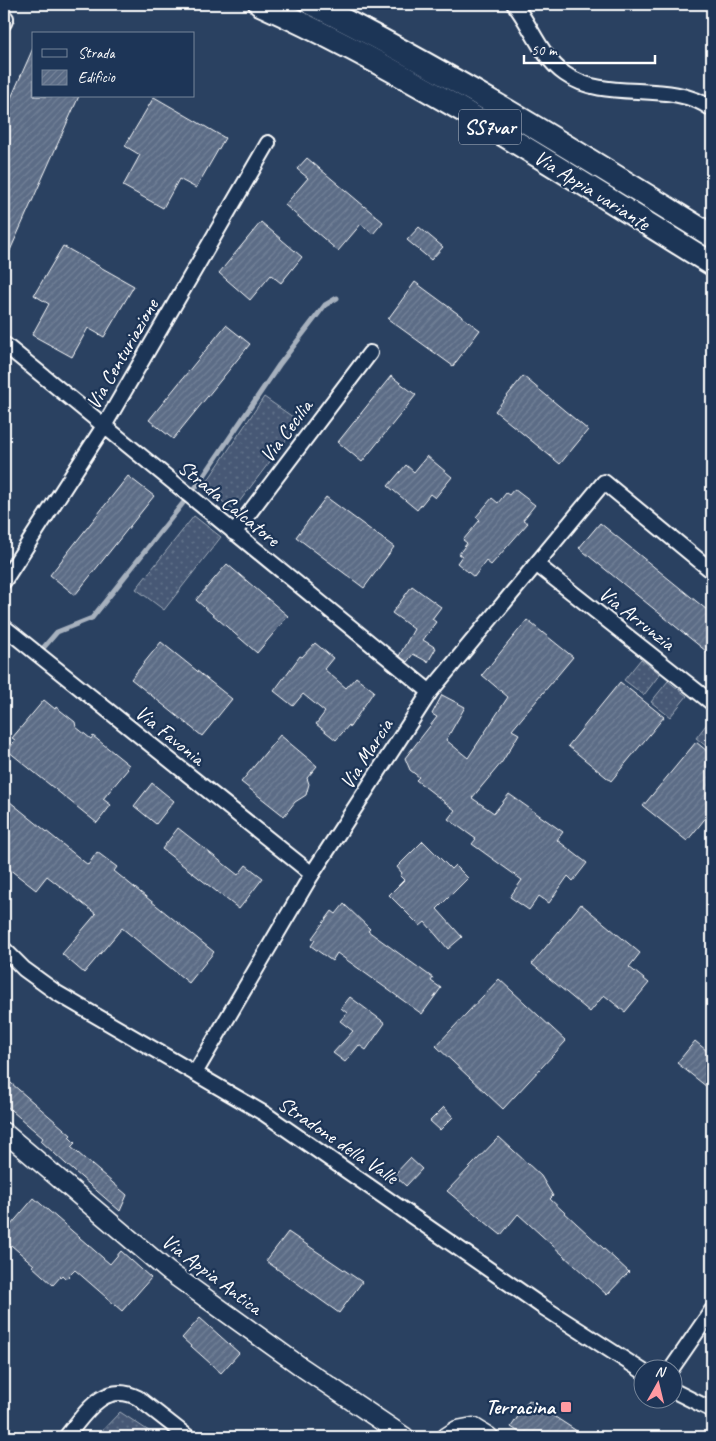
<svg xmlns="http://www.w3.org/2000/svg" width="716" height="1441" font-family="Caveat,sans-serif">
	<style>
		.grass { fill: url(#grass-dots); stroke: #a2acba }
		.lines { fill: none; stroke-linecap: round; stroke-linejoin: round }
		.stream { stroke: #a7b1be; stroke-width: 5 }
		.building { fill: url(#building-hatch); stroke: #fff }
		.minor-casing { stroke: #fff; stroke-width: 18 }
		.tertiary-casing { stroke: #fff; stroke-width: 21 }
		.trunk-casing { stroke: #fff; stroke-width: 26 }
		.minor { stroke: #1d3557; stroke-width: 14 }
		.tertiary { stroke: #1d3557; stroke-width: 18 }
		.trunk { stroke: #1d3557; stroke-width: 22 }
		.poi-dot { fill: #ff9aa2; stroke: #1d3557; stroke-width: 2 }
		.labels { text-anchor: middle; stroke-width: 4.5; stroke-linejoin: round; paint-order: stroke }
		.shield { fill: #1d3557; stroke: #bbc2cd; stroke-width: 1 }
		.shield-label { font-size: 20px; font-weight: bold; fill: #fff }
		.street-label { font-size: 21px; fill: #fff; stroke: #1d3557 }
		.poi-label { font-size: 21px; font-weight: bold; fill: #fff; stroke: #1d3557; text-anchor: end }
	</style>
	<defs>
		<pattern id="grass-dots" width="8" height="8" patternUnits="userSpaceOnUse" patternTransform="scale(1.25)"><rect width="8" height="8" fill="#465975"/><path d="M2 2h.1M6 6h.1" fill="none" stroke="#62728a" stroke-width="1.8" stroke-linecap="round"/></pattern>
		<pattern id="building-hatch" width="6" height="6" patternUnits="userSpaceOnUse" patternTransform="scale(1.25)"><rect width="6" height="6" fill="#5b6c86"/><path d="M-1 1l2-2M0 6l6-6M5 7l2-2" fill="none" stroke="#748298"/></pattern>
	</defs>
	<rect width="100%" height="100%" fill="#2a4161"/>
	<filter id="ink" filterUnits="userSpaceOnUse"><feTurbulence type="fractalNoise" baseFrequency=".02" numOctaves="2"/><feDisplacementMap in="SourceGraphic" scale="10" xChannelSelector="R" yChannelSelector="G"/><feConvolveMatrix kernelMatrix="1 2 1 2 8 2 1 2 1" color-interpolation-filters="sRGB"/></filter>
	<g filter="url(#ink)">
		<!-- grass -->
		<g class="grass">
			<polygon points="264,397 300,422 233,510 204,486"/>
			<polygon points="194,516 221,537 164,610 136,589"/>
			<polygon points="641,659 660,674 644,695 624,680"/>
			<polygon points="668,681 687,696 670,717 651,702"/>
			<polygon points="712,717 712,751 696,738"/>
			<polygon points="120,1412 158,1437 96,1437"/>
		</g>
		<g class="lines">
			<!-- stream -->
			<polyline class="stream" points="44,647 57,632 92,618 199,483 279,365 325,305 337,298"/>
		</g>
		<!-- building -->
		<g class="building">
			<polygon points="34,46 34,96 79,96 4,264 4,114"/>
			<polygon points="154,97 225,138 196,188 179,179 163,208 123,186 140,155 125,146"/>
			<polygon points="307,158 383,222 373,234 361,224 338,251 285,205 308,178 297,169"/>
			<polygon points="261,222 302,257 281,283 271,275 250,300 219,273"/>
			<polygon points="419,227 443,247 431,260 407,240"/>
			<polygon points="63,246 134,286 104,337 88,328 72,357 32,335 49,304 34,295"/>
			<polygon points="415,282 480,330 453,366 388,319"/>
			<polygon points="226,325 250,344 173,439 149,420"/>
			<polygon points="391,376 416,395 362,462 338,442"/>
			<polygon points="523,376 588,430 560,464 495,411"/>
			<polygon points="427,456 452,477 435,498 430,494 417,510 388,486 406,465 414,472"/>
			<polygon points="128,476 154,496 75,595 50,575"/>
			<polygon points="514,489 535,505 523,520 528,523 491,565 486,561 474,577 457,563 462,556 459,554 467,543 463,540 480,520 476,517 492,498 498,503 506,493 509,495"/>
			<polygon points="326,497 394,547 364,588 296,537"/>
			<polygon points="600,523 712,614 712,656 579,548"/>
			<polygon points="227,564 288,616 257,653 196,600"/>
			<polygon points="412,586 441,607 432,619 436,622 423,640 436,648 428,662 413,654 407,662 399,656 414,629 392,613"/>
			<polygon points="527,620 573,657 512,730 519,734 502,762 472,798 494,813 509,794 563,832 557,840 587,863 573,881 568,876 549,903 539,896 529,910 510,897 522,880 472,844 476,839 448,819 455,810 416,780 419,777 410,770 405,758 437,717 432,714 442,695 465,707 446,740 468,758 508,697 482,675"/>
			<polygon points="161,642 232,699 202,736 131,679"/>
			<polygon points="315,643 333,658 324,669 346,688 356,677 374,691 350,727 349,725 336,740 316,724 325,712 303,694 293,706 274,691 300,656 302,657"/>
			<polygon points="620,682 664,717 611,781 568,746"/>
			<polygon points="44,700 55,709 56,707 75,722 76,727 91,739 93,736 129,765 127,768 128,769 103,799 111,805 97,823 8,751 15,740 12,738"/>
			<polygon points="280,735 317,766 307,778 309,784 306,795 295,802 284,816 241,782"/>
			<polygon points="696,742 712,755 712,810 687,841 643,806"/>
			<polygon points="152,783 174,801 156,824 134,806"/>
			<polygon points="4,797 88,865 97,852 117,867 114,871 214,952 189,983 122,928 84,973 62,954 96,914 47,876 36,890 4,865"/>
			<polygon points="178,828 238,875 246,865 263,878 239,909 162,849"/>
			<polygon points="423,841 451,869 455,865 468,878 437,909 462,937 448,949 425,922 420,926 389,895 404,880 400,876 402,873 397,867"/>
			<polygon points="344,904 370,929 368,931 433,978 431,981 441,988 422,1014 337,953 332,961 311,946 315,940 312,938 332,911 336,914"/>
			<polygon points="581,904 640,953 629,967 649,983 625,1012 604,995 590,1012 532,964"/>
			<polygon points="499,979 566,1041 503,1109 436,1046"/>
			<polygon points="350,997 385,1023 366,1050 359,1045 345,1062 333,1053 353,1031 340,1021 347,1013 341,1008"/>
			<polygon points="695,1041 712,1055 712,1091 677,1063"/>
			<polygon points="4,1077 71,1135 69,1137 75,1143 71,1147 127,1195 120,1211 66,1164 41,1141 43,1138 4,1104"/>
			<polygon points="444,1107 453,1117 440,1130 430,1121"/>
			<polygon points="499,1137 541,1176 553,1196 550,1199 629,1272 607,1295 518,1214 501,1235 447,1191"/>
			<polygon points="410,1158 422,1169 406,1186 394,1175"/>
			<polygon points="34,1198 110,1264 121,1251 151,1278 122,1311 75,1270 66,1279 62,1275 53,1285 32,1266 34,1265 4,1239 4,1233"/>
			<polygon points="288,1232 362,1282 339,1313 266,1261"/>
			<polygon points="200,1318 239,1353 221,1373 182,1338"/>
			<polygon points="529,1400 586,1437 527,1437 511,1427"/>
		</g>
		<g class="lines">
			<defs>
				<g id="minor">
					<path d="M514,4C532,27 541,57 565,74C607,104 669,78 712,109"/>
					<polyline points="4,23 6,18"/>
					<polyline points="4,344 430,692"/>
					<polyline points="234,533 370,353"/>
					<polyline points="536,564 712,703"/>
					<polyline points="4,581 104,426 268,143"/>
					<polyline points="4,627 312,874"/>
					<polyline points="4,949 24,969 57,993 265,1114 543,1307 644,1372"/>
					<polyline points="195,1073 312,874 430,692 604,482 712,571"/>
					<polyline points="672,1368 712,1310"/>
					<polyline points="674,1391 712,1410"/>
					<path d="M66,1437C85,1414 104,1380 138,1398L188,1437"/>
				</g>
				<g id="tertiary">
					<polyline points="4,1132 168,1271 303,1368 405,1437"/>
					<polyline points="446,1437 457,1430 473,1427 489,1437"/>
				</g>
				<g id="trunk">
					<path d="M260,4C419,76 565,173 712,264"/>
					<path d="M312,4C451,73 581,155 712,236"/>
				</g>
			</defs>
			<!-- minor casing -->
			<use href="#minor" class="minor-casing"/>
			<!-- tertiary casing -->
			<use href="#tertiary" class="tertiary-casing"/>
			<!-- trunk casing -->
			<use href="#trunk" class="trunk-casing"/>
			<!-- minor -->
			<use href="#minor" class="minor"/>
			<!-- tertiary -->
			<use href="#tertiary" class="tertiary"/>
			<!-- trunk -->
			<use href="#trunk" class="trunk"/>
		</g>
	</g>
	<!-- markers -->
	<rect class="poi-dot" x="560" y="1401" width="12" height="12" rx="2.5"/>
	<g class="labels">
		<!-- shield labels -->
		<rect class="shield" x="459" y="109.5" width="62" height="35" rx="4"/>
		<g class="shield-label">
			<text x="490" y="134">SS7var</text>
		</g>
		<!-- street labels -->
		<g class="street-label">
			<text transform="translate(592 190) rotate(32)" y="7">Via Appia variante</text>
			<text transform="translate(122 354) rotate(-60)" y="7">Via Centuriazione</text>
			<text transform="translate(286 431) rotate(-53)" y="7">Via Cecilia</text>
			<text transform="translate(229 503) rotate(39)" y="7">Strada Calcatore</text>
			<text transform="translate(637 618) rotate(38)" y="7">Via Arrunzia</text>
			<text transform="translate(170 735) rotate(39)" y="7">Via Favonia</text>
			<text transform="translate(366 754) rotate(-57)" y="7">Via Marcia</text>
			<text transform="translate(338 1140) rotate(34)" y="7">Stradone della Valle</text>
			<text transform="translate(212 1274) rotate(37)" y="7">Via Appia Antica</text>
		</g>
		<!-- poi labels -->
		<g class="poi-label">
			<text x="555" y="1414">Terracina</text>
		</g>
	</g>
	<!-- margin -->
	<rect width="716" height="1441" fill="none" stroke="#1d3557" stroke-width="20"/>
	<rect x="10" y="10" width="696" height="1421" fill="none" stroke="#fff" stroke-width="2" filter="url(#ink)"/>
	<!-- legend -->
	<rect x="32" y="32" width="162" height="65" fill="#1d3557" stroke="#77869a"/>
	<rect x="42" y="49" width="25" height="8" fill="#1d3557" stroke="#77869a"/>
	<text x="78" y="58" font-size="15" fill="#ffffff">Strada</text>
	<rect x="42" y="70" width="25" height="15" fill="url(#building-hatch)" stroke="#77869a"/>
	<text x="78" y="82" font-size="15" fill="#ffffff">Edificio</text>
	<!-- north arrow -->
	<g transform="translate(658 1384) rotate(8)"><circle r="24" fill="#1d3557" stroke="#77869a"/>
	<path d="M0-4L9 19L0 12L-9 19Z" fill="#ff9aa2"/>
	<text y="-8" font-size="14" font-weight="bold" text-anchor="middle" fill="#ffffff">N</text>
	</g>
	<!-- scale -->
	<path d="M524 55v8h131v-8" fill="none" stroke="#ffffff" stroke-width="2.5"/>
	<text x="531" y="55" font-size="15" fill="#ffffff" stroke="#1d3557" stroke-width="4" paint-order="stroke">50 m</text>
</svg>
